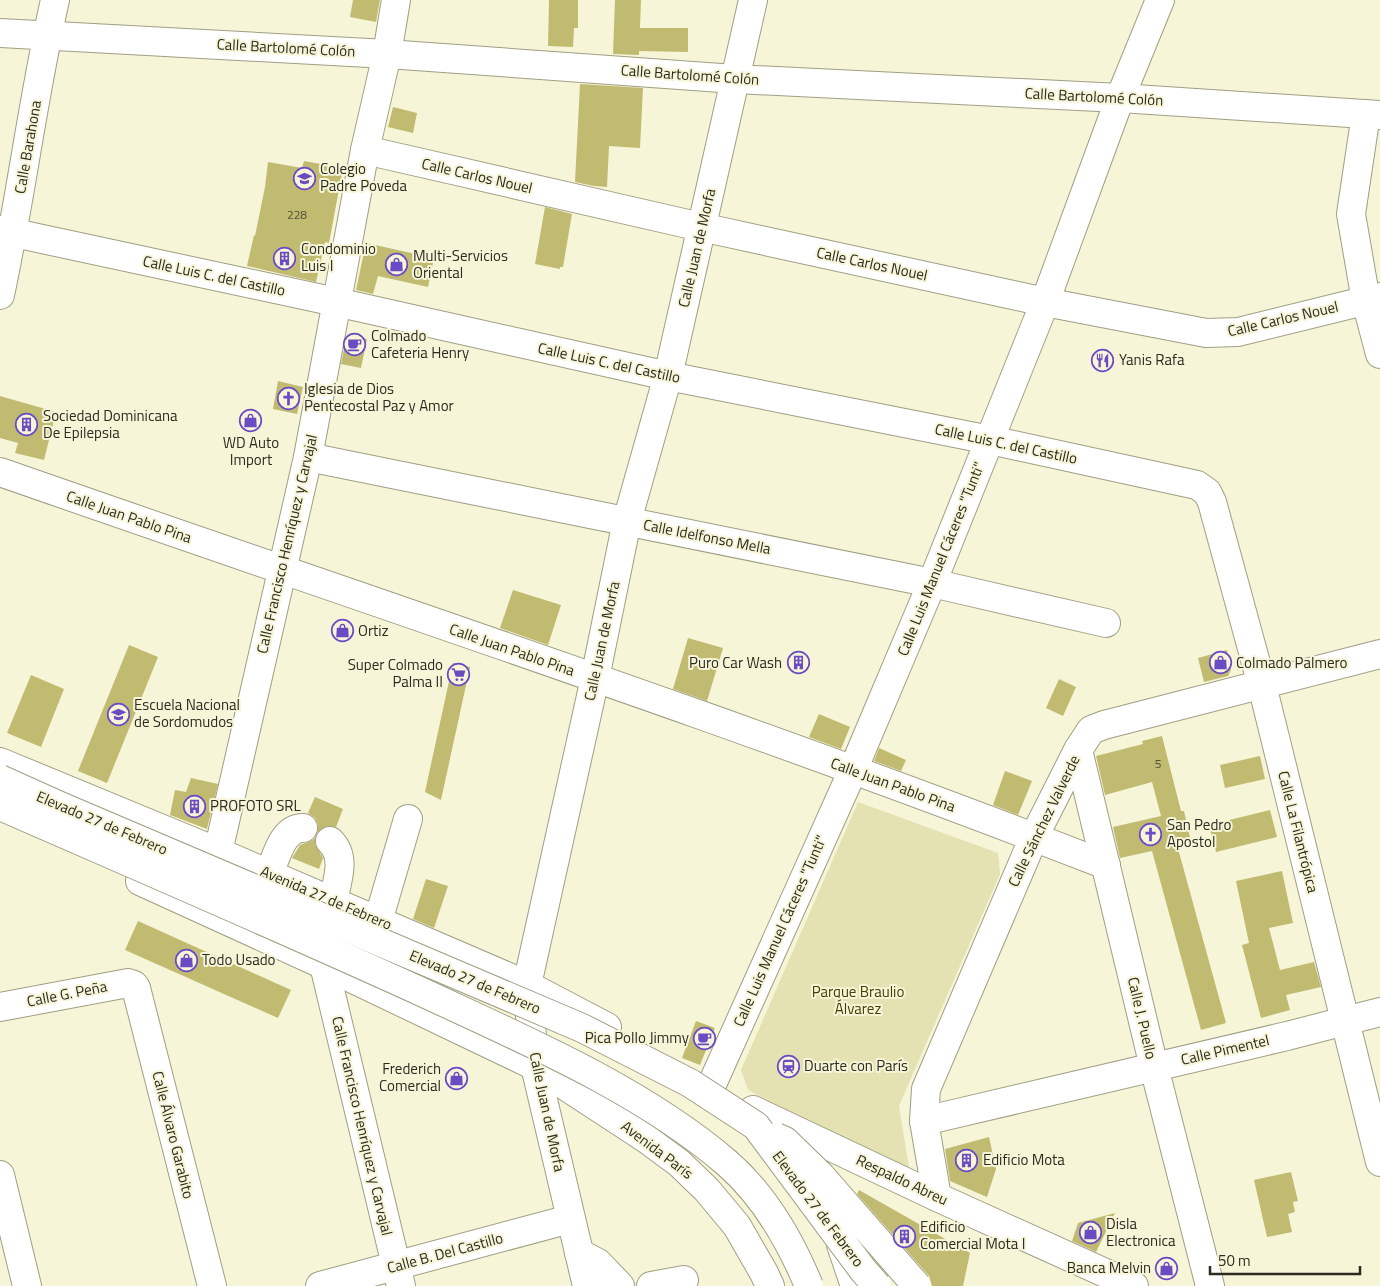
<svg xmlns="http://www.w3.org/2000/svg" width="1380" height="1286" font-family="'Titillium Web',sans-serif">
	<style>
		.green { fill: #e4e1b2 }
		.building { fill: #c1bb71 }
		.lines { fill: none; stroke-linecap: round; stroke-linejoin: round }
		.minor-casing { stroke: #a09e83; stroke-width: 30 }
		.major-casing { stroke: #a09e83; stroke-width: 30 }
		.minor { stroke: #fff; stroke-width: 28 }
		.major { stroke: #fff; stroke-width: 28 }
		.highway-bridge-casing { stroke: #a09e83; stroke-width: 30; stroke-linecap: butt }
		.highway-bridge { stroke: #fff; stroke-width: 28 }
		.labels { text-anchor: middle; stroke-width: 4; stroke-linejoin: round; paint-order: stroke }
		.number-label { font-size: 12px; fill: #514f34 }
		.street-label { font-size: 15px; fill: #2c2b20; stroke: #f7f5d8 }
		.poi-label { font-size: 15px; fill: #2c2b20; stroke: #f7f5d8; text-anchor: start }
		.park-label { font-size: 15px; fill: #443e01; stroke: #f7f5d8 }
	</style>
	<rect width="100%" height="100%" fill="#f7f5d8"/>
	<!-- green -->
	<polygon class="green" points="858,802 998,853 1000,874 899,1106 910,1174 748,1090 741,1070"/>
	<!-- building -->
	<g class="building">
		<polygon points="353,0 380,0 376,22 350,17"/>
		<polygon points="549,0 578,0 578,28 574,28 573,47 548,46"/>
		<polygon points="615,0 641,0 640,28 688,28 688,52 639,51 639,55 613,54"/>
		<polygon points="580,84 643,88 640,148 609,146 607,187 594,186 575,182"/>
		<polygon points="393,107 417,113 413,133 388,127"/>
		<polygon points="304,161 343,168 329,243 325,242 316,282 247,266 254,235 255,236 265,187 268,162 302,168"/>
		<polygon points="545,207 572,214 563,267 560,267 560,269 535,264"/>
		<polygon points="366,243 434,258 428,287 378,276 373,294 356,290"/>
		<polygon points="351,336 367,339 361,368 341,364 346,339"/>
		<polygon points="278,381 303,387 297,414 273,409"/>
		<polygon points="0,396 56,412 44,460 15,453 18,443 0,438"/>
		<polygon points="513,590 561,605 548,645 500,628"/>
		<polygon points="688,638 723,648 707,701 673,689"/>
		<polygon points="129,645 158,657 107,783 78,771"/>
		<polygon points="1227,650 1231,670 1228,676 1204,682 1198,658"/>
		<polygon points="453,663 470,667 441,800 425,792"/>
		<polygon points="31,675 64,689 41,747 7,733"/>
		<polygon points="1059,679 1076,687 1063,716 1046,708"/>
		<polygon points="819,714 850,727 841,749 809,737"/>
		<polygon points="1162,736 1181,811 1184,811 1191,842 1177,845 1226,1023 1201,1030 1152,851 1120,858 1113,827 1161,816 1152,782 1105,795 1096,756 1143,744 1142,741"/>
		<polygon points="879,748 906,760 901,771 874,761"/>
		<polygon points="1260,756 1265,779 1225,788 1220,765"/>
		<polygon points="1005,771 1032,781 1018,815 993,805"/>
		<polygon points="191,778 218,784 207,829 170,815 175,790 186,792"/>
		<polygon points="315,797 343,809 336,827 327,826 318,832 318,825 315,818 308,813"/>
		<polygon points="1270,810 1277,837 1216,852 1209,825"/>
		<polygon points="315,837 315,844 323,858 319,869 292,858 300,845 313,840"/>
		<polygon points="1282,871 1293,923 1269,928 1280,970 1314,962 1321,987 1286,995 1290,1010 1261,1018 1242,945 1249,943 1236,881"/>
		<polygon points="426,879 448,886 434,928 413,919"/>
		<polygon points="138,921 291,990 278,1018 125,950"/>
		<polygon points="696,1021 715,1028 700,1065 682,1058"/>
		<polygon points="989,1137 996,1169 987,1197 950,1181 945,1149"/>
		<polygon points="1291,1172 1298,1201 1293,1202 1295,1212 1288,1214 1292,1232 1267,1237 1254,1180"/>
		<polygon points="859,1190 970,1253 963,1286 932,1286 929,1276 857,1194"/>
		<polygon points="1115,1213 1096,1252 1072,1241 1078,1223"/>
	</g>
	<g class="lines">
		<defs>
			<g id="minor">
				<polyline points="0,33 387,54 735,79 1120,98 1380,115"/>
				<polyline points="1366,114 1351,214 1366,301 1380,354"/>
				<polyline points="365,150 701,227 1045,302 1206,333 1238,332 1380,297"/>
				<polyline points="0,230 336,302 668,376 990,440 1197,485 1207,492 1212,502 1262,685 1380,1162"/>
				<path d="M0,295C21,197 33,97 55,0"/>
				<polyline points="308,457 932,583 1106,623"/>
				<path d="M0,472C369,601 741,723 1106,865"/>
				<polyline points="1078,750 1154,1067 1210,1286"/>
				<path d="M330,841C347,857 337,881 333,901"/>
				<polyline points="218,852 308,457 365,150 387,54 396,0"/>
				<path d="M269,874C276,858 282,828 303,828"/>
				<polyline points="378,921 408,819"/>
				<polyline points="324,965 401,1286"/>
				<polyline points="0,1007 128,983 134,985 136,988 212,1286"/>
				<polyline points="713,1082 853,770 932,583 1045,302 1120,98 1160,0"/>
				<polyline points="753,1110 937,1197 1134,1286"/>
				<polyline points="924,1121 1287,1036 1380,1012"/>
				<polyline points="0,1175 27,1286"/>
				<polyline points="937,1197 924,1121 926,1089 1034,837 1078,750 1091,730 1104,725 1380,654"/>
				<polyline points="579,1253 598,1263 620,1286"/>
				<polyline points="320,1286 570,1219"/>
				<polyline points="587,1286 535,1066 527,985 595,678 627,521 668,376 753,0"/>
				<polyline points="651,1286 684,1280"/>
			</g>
			<g id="major">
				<polyline points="0,762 218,852 527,985 607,1027"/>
				<polyline points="140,881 324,965 535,1066 645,1138 679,1163 707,1190 737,1226 764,1273 770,1286"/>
				<polyline points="841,1245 855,1286"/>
			</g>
		</defs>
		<!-- minor casing -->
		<use href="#minor" class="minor-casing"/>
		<!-- major casing -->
		<use href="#major" class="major-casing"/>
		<!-- minor -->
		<use href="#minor" class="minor"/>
		<!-- major -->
		<use href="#major" class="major"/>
		<defs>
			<g id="highway-bridge">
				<polyline points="0,779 60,806 582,1028 690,1083 756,1126 863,1270 877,1286"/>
				<path d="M0,806C142,868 284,929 424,993C525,1040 642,1090 727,1163C765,1196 790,1240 809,1286"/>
				<polyline points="776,1137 785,1141 821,1176 917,1286"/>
			</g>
		</defs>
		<!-- highway-bridge casing -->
		<use href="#highway-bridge" class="highway-bridge-casing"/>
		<!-- highway-bridge -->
		<use href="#highway-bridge" class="highway-bridge"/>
	</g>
	<!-- icons -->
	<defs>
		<symbol id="school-ring" viewBox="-11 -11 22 22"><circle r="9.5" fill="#f7f5d8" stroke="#6b4bc4" stroke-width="1.5"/><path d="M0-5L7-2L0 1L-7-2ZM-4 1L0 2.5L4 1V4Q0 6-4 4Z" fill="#6b4bc4"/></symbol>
		<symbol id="building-ring" viewBox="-11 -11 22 22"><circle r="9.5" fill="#f7f5d8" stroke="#6b4bc4" stroke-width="1.5"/><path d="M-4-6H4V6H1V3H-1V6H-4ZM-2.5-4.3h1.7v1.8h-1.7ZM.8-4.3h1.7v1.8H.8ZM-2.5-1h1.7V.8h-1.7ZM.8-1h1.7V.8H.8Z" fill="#6b4bc4"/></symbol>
		<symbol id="shop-ring" viewBox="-11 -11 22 22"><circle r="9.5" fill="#f7f5d8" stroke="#6b4bc4" stroke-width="1.5"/><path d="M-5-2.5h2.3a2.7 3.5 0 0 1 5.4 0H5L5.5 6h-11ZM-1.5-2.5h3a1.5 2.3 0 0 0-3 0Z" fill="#6b4bc4"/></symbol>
		<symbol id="cafe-ring" viewBox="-11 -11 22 22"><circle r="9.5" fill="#f7f5d8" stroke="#6b4bc4" stroke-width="1.5"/><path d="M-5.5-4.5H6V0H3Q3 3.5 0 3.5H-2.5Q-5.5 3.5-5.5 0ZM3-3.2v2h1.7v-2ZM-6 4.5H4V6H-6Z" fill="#6b4bc4"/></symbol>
		<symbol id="restaurant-ring" viewBox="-11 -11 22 22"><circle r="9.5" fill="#f7f5d8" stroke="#6b4bc4" stroke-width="1.5"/><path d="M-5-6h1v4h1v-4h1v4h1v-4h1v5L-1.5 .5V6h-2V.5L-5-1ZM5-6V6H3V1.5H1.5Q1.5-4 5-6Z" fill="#6b4bc4"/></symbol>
		<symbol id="church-ring" viewBox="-11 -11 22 22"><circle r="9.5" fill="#f7f5d8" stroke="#6b4bc4" stroke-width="1.5"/><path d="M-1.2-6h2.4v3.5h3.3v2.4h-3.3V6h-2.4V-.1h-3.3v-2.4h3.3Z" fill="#6b4bc4"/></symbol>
		<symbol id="supermarket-ring" viewBox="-11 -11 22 22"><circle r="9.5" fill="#f7f5d8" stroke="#6b4bc4" stroke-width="1.5"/><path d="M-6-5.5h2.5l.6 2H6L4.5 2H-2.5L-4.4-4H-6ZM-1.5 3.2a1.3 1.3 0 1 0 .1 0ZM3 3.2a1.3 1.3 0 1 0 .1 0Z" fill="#6b4bc4"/></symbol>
		<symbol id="station-ring" viewBox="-11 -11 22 22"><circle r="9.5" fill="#f7f5d8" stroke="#6b4bc4" stroke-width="1.5"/><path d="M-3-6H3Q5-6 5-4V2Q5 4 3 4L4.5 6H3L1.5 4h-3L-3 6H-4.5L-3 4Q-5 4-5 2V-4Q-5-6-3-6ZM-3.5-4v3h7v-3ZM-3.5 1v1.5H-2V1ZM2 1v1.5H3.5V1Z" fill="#6b4bc4"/></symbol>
	</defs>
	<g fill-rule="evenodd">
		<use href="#school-ring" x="292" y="166" width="25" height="25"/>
		<use href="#building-ring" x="272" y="246" width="25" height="25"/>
		<use href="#shop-ring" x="384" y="252" width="25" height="25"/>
		<use href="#cafe-ring" x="342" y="332" width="25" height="25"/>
		<use href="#restaurant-ring" x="1090" y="348" width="25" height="25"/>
		<use href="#church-ring" x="276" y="386" width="25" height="25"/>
		<use href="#shop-ring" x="238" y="408" width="25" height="25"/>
		<use href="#building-ring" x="14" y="412" width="25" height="25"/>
		<use href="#shop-ring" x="330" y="618" width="25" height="25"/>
		<use href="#building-ring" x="786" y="650" width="25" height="25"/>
		<use href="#shop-ring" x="1208" y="650" width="25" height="25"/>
		<use href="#supermarket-ring" x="446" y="662" width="25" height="25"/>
		<use href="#school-ring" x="106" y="702" width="25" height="25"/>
		<use href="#building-ring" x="182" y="794" width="25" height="25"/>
		<use href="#church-ring" x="1138" y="822" width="25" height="25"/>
		<use href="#shop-ring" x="174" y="948" width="25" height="25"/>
		<use href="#cafe-ring" x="692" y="1026" width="25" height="25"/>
		<use href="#station-ring" x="776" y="1054" width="25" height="25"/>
		<use href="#shop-ring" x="444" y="1066" width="25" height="25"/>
		<use href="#building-ring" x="954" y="1148" width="25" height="25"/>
		<use href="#shop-ring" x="1078" y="1220" width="25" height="25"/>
		<use href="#building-ring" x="892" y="1224" width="25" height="25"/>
		<use href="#shop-ring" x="1154" y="1256" width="25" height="25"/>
	</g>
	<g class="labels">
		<!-- number labels -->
		<g class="number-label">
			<text x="297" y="219">228</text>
			<text x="1158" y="768">5</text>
		</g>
		<!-- street labels -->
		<g class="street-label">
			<text transform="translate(286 48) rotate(3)" y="5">Calle Bartolomé Colón</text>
			<text transform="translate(690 75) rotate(4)" y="5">Calle Bartolomé Colón</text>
			<text transform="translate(1094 97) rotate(3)" y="5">Calle Bartolomé Colón</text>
			<text transform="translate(28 147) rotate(-80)" y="5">Calle Barahona</text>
			<text transform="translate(477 176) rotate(13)" y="5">Calle Carlos Nouel</text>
			<text transform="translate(697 248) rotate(-77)" y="5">Calle Juan de Morfa</text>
			<text transform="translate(872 264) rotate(12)" y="5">Calle Carlos Nouel</text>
			<text transform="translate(214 276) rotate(12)" y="5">Calle Luis C. del Castillo</text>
			<text transform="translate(1283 319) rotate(-13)" y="5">Calle Carlos Nouel</text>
			<text transform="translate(609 363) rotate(12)" y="5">Calle Luis C. del Castillo</text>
			<text transform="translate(1006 444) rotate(12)" y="5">Calle Luis C. del Castillo</text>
			<text transform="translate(129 517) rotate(19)" y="5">Calle Juan Pablo Pina</text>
			<text transform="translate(707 537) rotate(11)" y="5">Calle Idelfonso Mella</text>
			<text transform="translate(287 544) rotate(-77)" y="5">Calle Francisco Henríquez y Carvajal</text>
			<text transform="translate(941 559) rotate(-68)" y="5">Calle Luis Manuel Cáceres "Tunti"</text>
			<text transform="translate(602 641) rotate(-78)" y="5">Calle Juan de Morfa</text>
			<text transform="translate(512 650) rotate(19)" y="5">Calle Juan Pablo Pina</text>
			<text transform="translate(893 785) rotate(20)" y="5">Calle Juan Pablo Pina</text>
			<text transform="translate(1044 821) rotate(-64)" y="5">Calle Sánchez Valverde</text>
			<text transform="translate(102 823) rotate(23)" y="5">Elevado 27 de Febrero</text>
			<text transform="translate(1298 832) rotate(76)" y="5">Calle La Filantrópica</text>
			<text transform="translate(326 898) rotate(23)" y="5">Avenida 27 de Febrero</text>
			<text transform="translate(780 931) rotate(-66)" y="5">Calle Luis Manuel Cáceres "Tunti"</text>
			<text transform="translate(475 982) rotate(23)" y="5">Elevado 27 de Febrero</text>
			<text transform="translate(67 994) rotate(-11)" y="5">Calle G. Peña</text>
			<text transform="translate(1142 1018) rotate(77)" y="5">Calle J. Puello</text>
			<text transform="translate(1225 1050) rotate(-13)" y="5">Calle Pimentel</text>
			<text transform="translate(547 1112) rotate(78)" y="5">Calle Juan de Morfa</text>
			<text transform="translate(362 1126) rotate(77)" y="5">Calle Francisco Henríquez y Carvajal</text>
			<text transform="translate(173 1135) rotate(76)" y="5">Calle Álvaro Garabito</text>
			<text transform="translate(657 1150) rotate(37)" y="5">Avenida París</text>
			<text transform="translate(902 1180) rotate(25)" y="5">Respaldo Abreu</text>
			<text transform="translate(818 1209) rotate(53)" y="5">Elevado 27 de Febrero</text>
			<text transform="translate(445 1253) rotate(-15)" y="5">Calle B. Del Castillo</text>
		</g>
		<!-- poi labels -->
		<g class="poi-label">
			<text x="320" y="174">Colegio<tspan x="320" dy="17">Padre Poveda</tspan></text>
			<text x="301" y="254">Condominio<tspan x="301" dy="17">Luis I</tspan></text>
			<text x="413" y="261">Multi-Servicios<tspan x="413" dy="17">Oriental</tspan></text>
			<text x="371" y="341">Colmado<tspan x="371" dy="17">Cafeteria Henry</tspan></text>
			<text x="1119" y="365">Yanis Rafa</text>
			<text x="304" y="394">Iglesia de Dios<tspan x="304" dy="17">Pentecostal Paz y Amor</tspan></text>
			<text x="43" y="421">Sociedad Dominicana<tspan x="43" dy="17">De Epilepsia</tspan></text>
			<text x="251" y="448" text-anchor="middle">WD Auto<tspan x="251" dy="17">Import</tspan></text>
			<text x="358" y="636">Ortiz</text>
			<text x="782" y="668" text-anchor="end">Puro Car Wash</text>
			<text x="1236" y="668">Colmado Palmero</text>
			<text x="443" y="670" text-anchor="end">Super Colmado<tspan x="443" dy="17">Palma II</tspan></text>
			<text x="134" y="710">Escuela Nacional<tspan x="134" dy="17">de Sordomudos</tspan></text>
			<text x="210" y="811">PROFOTO SRL</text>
			<text x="1167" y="830">San Pedro<tspan x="1167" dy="17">Apostol</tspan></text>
			<text x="202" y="965">Todo Usado</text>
			<text x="689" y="1043" text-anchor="end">Pica Pollo Jimmy</text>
			<text x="804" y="1071">Duarte con París</text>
			<text x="441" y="1074" text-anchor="end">Frederich<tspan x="441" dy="17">Comercial</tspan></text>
			<text x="983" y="1165">Edificio Mota</text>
			<text x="1106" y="1229">Disla<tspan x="1106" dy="17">Electronica</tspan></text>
			<text x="920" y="1232">Edificio<tspan x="920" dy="17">Comercial Mota I</tspan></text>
			<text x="1151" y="1273" text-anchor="end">Banca Melvin</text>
		</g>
		<!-- park labels -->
		<g class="park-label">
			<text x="858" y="997">Parque Braulio<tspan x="858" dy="17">Álvarez</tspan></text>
		</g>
	</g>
	<!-- scale -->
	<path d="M1210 1266v8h150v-8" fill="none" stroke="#2c2b20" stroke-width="2.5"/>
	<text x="1218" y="1266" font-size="15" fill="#2c2b20" stroke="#f7f5d8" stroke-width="4" paint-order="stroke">50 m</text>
</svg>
